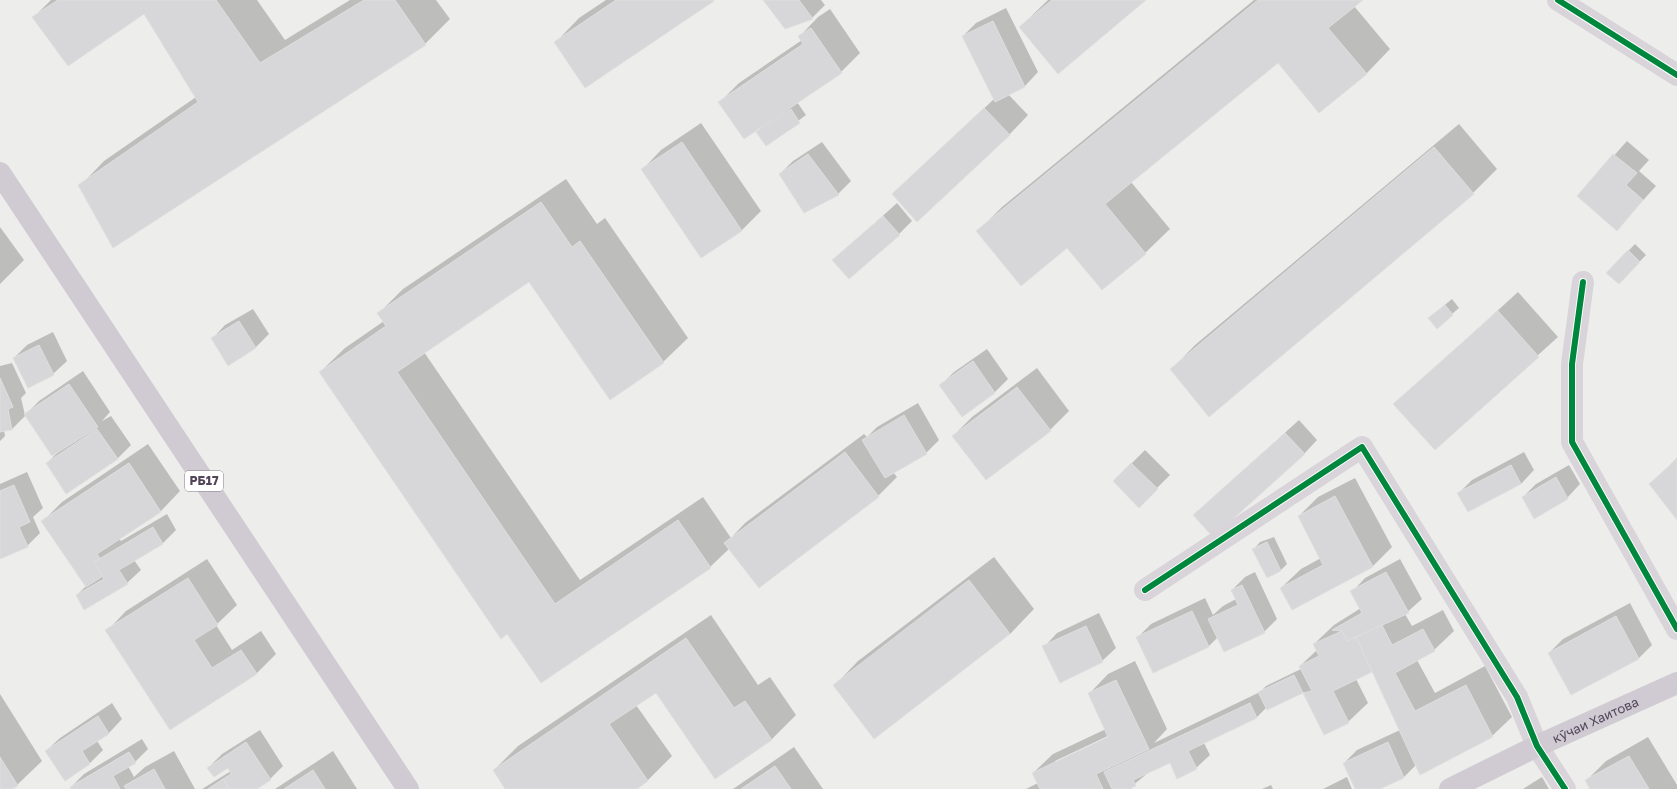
<svg xmlns="http://www.w3.org/2000/svg" width="1677" height="789" font-family="'Golos Text',sans-serif">
	<style>
		.shadow { fill: #0003; fill-rule: evenodd }
		.building { fill: #d7d6d8; stroke: #e0dfdf }
		.lines { fill: none; stroke-linecap: round; stroke-linejoin: round }
		.street { stroke: #d8d4d9; stroke-width: 22 }
		.primary { stroke: #d0cbd2; stroke-width: 22 }
		.cycleway-casing { stroke: #fff; stroke-width: 8 }
		.cycleway { stroke: #00873e; stroke-width: 6 }
		.labels { text-anchor: middle; stroke-width: 3.5; stroke-linejoin: round; paint-order: stroke }
		.shield { fill: #fff; stroke: #867c8b; stroke-width: 1 }
		.shield-label { font-size: 12px; font-weight: bold; fill: #524459 }
		.street-label { font-size: 13px; fill: #524459; stroke: #fff }
	</style>
	<rect width="100%" height="100%" fill="#edeeec"/>
	<!-- shadow -->
	<g class="shadow">
		<polygon points="51,0 257,0 285,40 350,0 436,0 450,19 425,44 113,247 80,186 104,161 196,97 144,13 33,18"/>
		<polygon points="606,0 713,0 555,43 579,18"/>
		<polygon points="765,0 821,0 825,5 812,18"/>
		<polygon points="1048,0 1145,0 1020,27"/>
		<polygon points="1254,0 1361,0 1354,6 1390,49 1366,74 1278,61 1131,182 1170,229 1145,253 1067,247 978,231 1002,207"/>
		<polygon points="1006,8 1038,72 1025,86 1008,94 1028,115 1009,135 893,194 994,99 963,36 976,23"/>
		<polygon points="830,9 860,53 841,72 797,102 806,115 766,145 757,132 763,125 720,102 739,83 802,40 799,37 818,17"/>
		<polygon points="701,123 761,211 742,230 702,257 642,170 661,150"/>
		<polygon points="1459,124 1497,169 1473,193 1171,370 1195,345"/>
		<polygon points="1627,141 1649,160 1639,171 1656,186 1617,229 1578,196"/>
		<polygon points="822,142 851,181 838,194 780,174 793,161"/>
		<polygon points="566,179 597,224 605,218 688,338 663,362 529,280 424,352 580,580 703,497 731,538 745,523 864,434 867,437 877,427 918,403 939,440 926,453 893,472 897,477 878,496 730,548 710,567 508,633 320,372 345,348 384,321 379,313 403,289"/>
		<polygon points="897,203 912,221 899,234 834,260"/>
		<polygon points="0,227 24,260 0,284"/>
		<polygon points="1635,244 1646,255 1619,283 1608,272"/>
		<polygon points="1518,292 1558,337 1435,448 1395,404"/>
		<polygon points="1452,299 1459,308 1437,327 1436,312"/>
		<polygon points="253,309 269,334 255,348 212,339 225,325"/>
		<polygon points="53,332 67,361 53,374 14,358 27,345"/>
		<polygon points="987,349 1008,379 995,392 962,415 941,385 954,372"/>
		<polygon points="12,363 26,393 21,398 25,415 39,401 83,371 110,412 102,421 111,416 131,445 117,459 47,463 57,453 26,415 12,429 4,430 5,436 0,441 0,366"/>
		<polygon points="1037,368 1069,411 1050,430 953,436 972,417"/>
		<polygon points="1299,420 1317,440 1304,454 1194,515"/>
		<polygon points="148,444 180,491 161,511 119,538 121,541 167,514 176,530 163,543 134,560 141,570 127,583 77,595 86,586 43,521 62,502"/>
		<polygon points="1145,450 1170,475 1139,506 1114,481"/>
		<polygon points="1524,452 1534,470 1521,484 1459,493 1472,480"/>
		<polygon points="1677,458 1677,518 1650,484"/>
		<polygon points="1569,465 1580,484 1567,498 1523,497 1536,484"/>
		<polygon points="27,472 43,508 33,517 40,533 27,546 0,558 0,484"/>
		<polygon points="1355,478 1392,547 1372,567 1281,588 1301,569 1321,558 1299,516 1318,497"/>
		<polygon points="1274,537 1287,564 1280,571 1254,549 1260,542"/>
		<polygon points="994,557 1034,609 1010,634 834,686 858,661"/>
		<polygon points="207,559 237,605 216,625 232,650 261,631 276,654 257,673 170,729 107,631 126,611"/>
		<path d="M1400,559L1422,599L1405,614L1412,626L1443,610L1454,631L1434,650L1417,660L1435,693L1485,666L1512,717L1492,736L1420,774L1416,765L1404,777L1378,789H1356L1344,763L1357,750L1400,730L1373,670L1356,679L1368,703L1348,722L1324,734L1304,692L1268,709L1267,707L1257,717L1204,743L1210,755L1196,768L1170,761L1149,772L1131,787L1132,789H1026L1038,783L1033,773L1053,754L1106,729L1089,694L1108,674L1135,661L1167,729L1154,743L1260,692L1266,686L1301,669L1300,666L1317,650L1314,644L1334,625L1361,608L1352,592L1365,578ZM1112,734L1113,735L1055,763V761Z"/>
		<polygon points="1255,572 1277,619 1264,632 1218,637 1209,646 1154,672 1137,638 1151,624 1205,598 1213,615 1223,606 1236,599 1232,590 1245,577"/>
		<polygon points="1630,603 1652,645 1639,658 1571,694 1549,653 1563,639"/>
		<polygon points="1099,613 1116,648 1102,661 1044,647 1057,633"/>
		<polygon points="711,615 758,685 770,677 796,715 771,740 656,691 636,705 672,756 648,780 635,789 507,789 494,770 518,746"/>
		<polygon points="0,694 42,761 17,785 10,789 0,789"/>
		<polygon points="112,703 122,719 109,733 97,741 103,750 90,763 65,780 46,751 60,738"/>
		<polygon points="260,730 283,766 270,779 255,789 202,789 231,771 228,767 208,768 222,754"/>
		<polygon points="1648,737 1677,785 1677,789 1592,789 1587,780 1606,761"/>
		<polygon points="142,739 148,749 135,762 128,766 134,777 145,767 174,751 195,789 72,789 71,787 84,774"/>
		<polygon points="794,747 823,789 733,789"/>
		<polygon points="333,751 357,789 275,789"/>
		<polygon points="1347,777 1352,789 1323,789"/>
		<polygon points="1542,777 1549,789 1523,789"/>
		<polygon points="1271,785 1273,789 1262,789"/>
	</g>
	<!-- building -->
	<g class="building">
		<polygon points="58,0 216,0 260,63 364,0 395,0 426,45 113,248 78,185 198,102 144,14 68,66 32,17"/>
		<polygon points="616,0 713,0 714,1 585,88 554,42"/>
		<polygon points="763,0 799,0 813,19 785,29"/>
		<polygon points="1052,0 1146,0 1058,74 1019,27"/>
		<polygon points="1258,0 1363,0 1328,28 1367,74 1319,113 1278,63 1105,204 1146,254 1102,290 1067,248 1021,286 976,231"/>
		<polygon points="993,21 1025,87 995,102 962,36"/>
		<polygon points="811,28 842,73 744,139 718,102 803,44 798,36"/>
		<polygon points="984,108 1010,135 917,222 892,194"/>
		<polygon points="791,109 800,123 766,146 756,132"/>
		<polygon points="682,142 742,231 701,258 641,169"/>
		<polygon points="1434,147 1474,194 1209,417 1170,369"/>
		<polygon points="808,154 839,195 804,213 779,174"/>
		<polygon points="1613,154 1637,173 1626,185 1643,200 1617,231 1577,196"/>
		<polygon points="541,202 572,247 580,241 664,363 610,400 529,282 397,372 555,604 678,520 711,568 541,683 507,634 501,639 319,372 386,326 377,313"/>
		<polygon points="883,216 900,235 849,279 832,260"/>
		<polygon points="1628,250 1640,262 1619,284 1606,273"/>
		<polygon points="1445,305 1453,315 1437,329 1428,318"/>
		<polygon points="1498,311 1539,357 1435,450 1393,404"/>
		<polygon points="239,321 256,348 228,366 211,338"/>
		<polygon points="39,345 54,375 28,388 13,358"/>
		<polygon points="973,361 995,393 962,417 939,385"/>
		<polygon points="0,378 13,407 8,409 12,430 0,432"/>
		<polygon points="69,384 98,427 52,456 24,414"/>
		<polygon points="1017,387 1051,431 986,480 952,436"/>
		<polygon points="904,415 927,454 885,478 862,440"/>
		<polygon points="97,429 118,459 66,494 46,463"/>
		<polygon points="1285,433 1305,454 1213,537 1193,515"/>
		<polygon points="845,452 879,497 759,588 724,543"/>
		<polygon points="1677,459 1677,520 1649,484"/>
		<polygon points="129,463 161,512 97,554 109,572 86,587 41,521"/>
		<polygon points="1131,463 1158,489 1139,508 1113,481"/>
		<polygon points="1511,465 1521,484 1468,512 1457,493"/>
		<polygon points="1556,477 1568,499 1534,519 1522,497"/>
		<polygon points="14,485 30,522 19,527 28,547 0,559 0,491"/>
		<polygon points="1335,496 1373,567 1292,610 1280,588 1323,565 1298,516"/>
		<polygon points="153,527 163,544 119,570 128,584 84,610 76,595 104,579 94,562"/>
		<polygon points="1267,542 1281,571 1267,578 1252,549"/>
		<polygon points="1386,572 1409,613 1347,641 1342,631 1332,630 1362,613 1350,591"/>
		<polygon points="188,578 218,625 194,640 212,668 241,650 257,674 170,730 105,630"/>
		<polygon points="969,580 1010,634 874,739 833,685"/>
		<polygon points="1242,585 1265,633 1224,652 1208,619 1238,605 1231,590"/>
		<polygon points="1192,611 1209,647 1153,673 1136,637"/>
		<polygon points="1616,616 1639,659 1571,695 1548,653"/>
		<polygon points="1382,625 1392,645 1423,629 1435,651 1395,673 1415,711 1466,685 1493,737 1420,775 1356,637"/>
		<polygon points="1086,626 1103,662 1060,683 1042,646"/>
		<polygon points="1342,631 1347,641 1356,637 1372,672 1333,691 1349,723 1324,735 1303,693 1312,691 1299,666 1319,656 1313,644"/>
		<polygon points="686,638 734,708 745,701 772,740 715,779 656,693 609,724 648,781 637,789 505,789 493,770"/>
		<polygon points="1294,675 1303,693 1267,710 1258,692"/>
		<polygon points="1116,680 1149,749 1096,774 1103,789 1040,789 1032,773 1108,737 1088,693"/>
		<polygon points="1250,703 1257,718 1188,751 1197,769 1177,779 1170,763 1133,780 1136,786 1130,789 1112,789 1104,772"/>
		<polygon points="98,716 109,734 82,751 90,764 65,781 45,751"/>
		<polygon points="246,742 271,780 257,789 229,789 223,779 231,774 228,768 214,777 207,768"/>
		<polygon points="1388,742 1404,778 1380,789 1355,789 1343,763"/>
		<polygon points="129,752 136,763 113,776 120,789 71,789 70,787"/>
		<polygon points="1629,756 1649,789 1590,789 1585,780"/>
		<polygon points="0,757 18,786 12,789 0,789"/>
		<polygon points="775,766 791,789 741,789"/>
		<polygon points="154,769 165,789 126,789 124,786"/>
		<polygon points="313,770 325,789 284,789"/>
		<polygon points="223,779 229,789 208,789"/>
	</g>
	<g class="lines">
		<!-- street -->
		<g class="street">
			<polyline points="1558,0 1677,75"/>
			<polyline points="1583,282 1572,364 1572,442 1677,629"/>
			<polyline points="1145,590 1362,447 1517,697 1537,746 1565,789"/>
		</g>
		<!-- primary -->
		<g class="primary">
			<polyline points="0,173 408,789"/>
			<path id="s1" d="M1450,789L1537,746L1677,683"/>
		</g>
		<defs>
			<g id="cycleway">
				<polyline points="1558,0 1677,75"/>
				<polyline points="1583,282 1572,364 1572,442 1677,629"/>
				<polyline points="1145,590 1362,447 1517,697 1537,746 1565,789"/>
			</g>
		</defs>
		<!-- cycleway casing -->
		<use href="#cycleway" class="cycleway-casing"/>
		<!-- cycleway -->
		<use href="#cycleway" class="cycleway"/>
	</g>
	<g class="labels">
		<!-- shield labels -->
		<rect class="shield" x="185" y="471" width="38" height="20" rx="3"/>
		<g class="shield-label">
			<text x="204" y="485">РБ17</text>
		</g>
		<!-- street labels -->
		<g class="street-label">
			<text dy="5" stroke="none"><textPath href="#s1" startOffset="161">кӯчаи Хаитова</textPath></text>
		</g>
	</g>
</svg>
